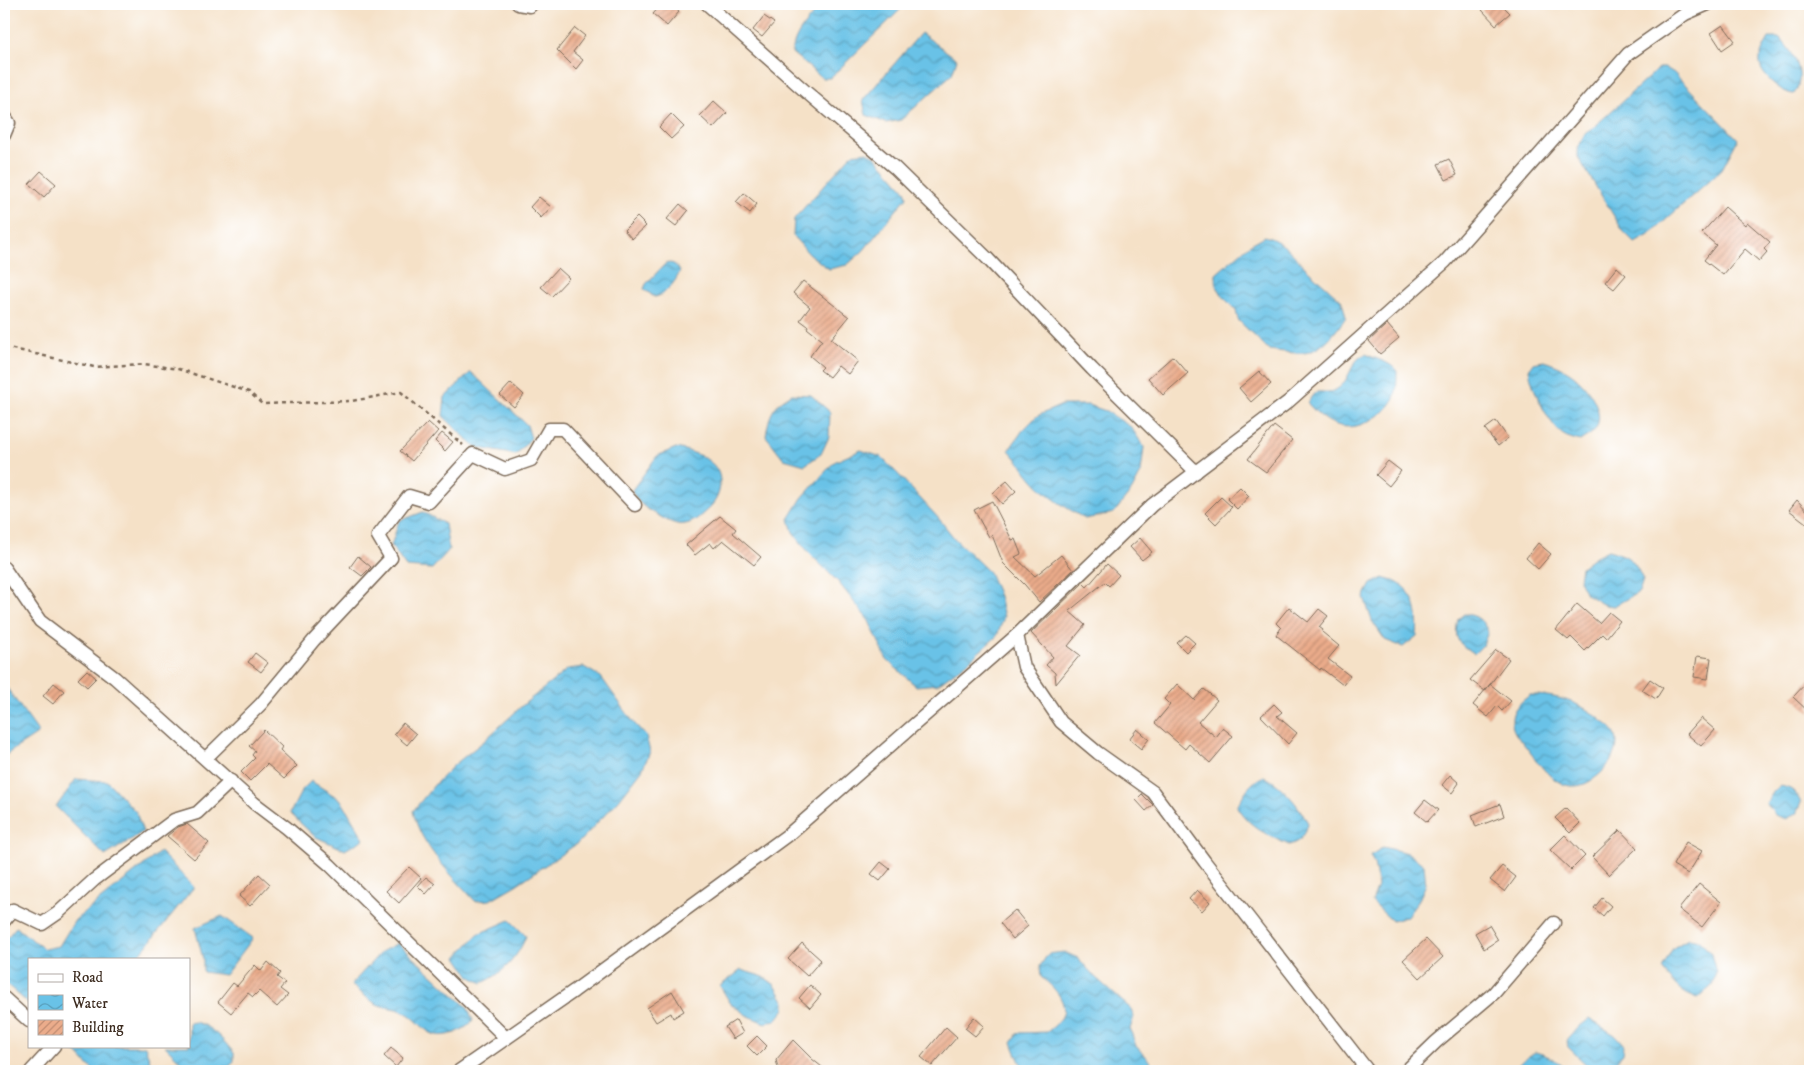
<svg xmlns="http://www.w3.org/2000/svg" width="1814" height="1075" font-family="'IM FELL DW Pica',serif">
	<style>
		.water { fill: url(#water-waves); stroke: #527682 }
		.building { fill: url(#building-hatch) }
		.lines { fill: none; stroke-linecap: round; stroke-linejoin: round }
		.minor-casing { stroke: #7c6a59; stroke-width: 15 }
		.path { stroke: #7c6a59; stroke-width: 2.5; stroke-dasharray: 4 4; stroke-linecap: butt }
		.minor { stroke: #fff; stroke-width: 12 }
	</style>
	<defs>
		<pattern id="water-waves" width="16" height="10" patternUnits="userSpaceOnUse" patternTransform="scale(1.25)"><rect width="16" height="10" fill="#69c2e7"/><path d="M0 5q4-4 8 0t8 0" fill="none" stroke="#589ebb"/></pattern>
		<pattern id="building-hatch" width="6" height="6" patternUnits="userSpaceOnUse" patternTransform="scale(1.25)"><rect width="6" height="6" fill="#ebac8b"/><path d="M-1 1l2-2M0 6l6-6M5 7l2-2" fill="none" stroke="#c08c71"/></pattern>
	</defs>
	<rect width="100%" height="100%" fill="#fff"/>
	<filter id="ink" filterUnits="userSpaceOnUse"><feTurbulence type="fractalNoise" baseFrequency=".02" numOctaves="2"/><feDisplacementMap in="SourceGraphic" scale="10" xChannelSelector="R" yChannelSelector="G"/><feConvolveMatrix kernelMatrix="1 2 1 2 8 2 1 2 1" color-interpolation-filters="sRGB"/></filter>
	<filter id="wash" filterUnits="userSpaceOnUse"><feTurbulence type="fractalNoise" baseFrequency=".0096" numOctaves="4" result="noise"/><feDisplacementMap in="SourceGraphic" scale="20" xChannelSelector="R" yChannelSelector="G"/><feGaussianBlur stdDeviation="1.12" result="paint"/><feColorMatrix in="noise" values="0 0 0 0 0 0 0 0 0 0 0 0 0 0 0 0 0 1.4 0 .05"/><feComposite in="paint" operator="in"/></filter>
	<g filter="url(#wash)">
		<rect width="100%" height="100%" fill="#f5e1c7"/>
		<!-- water -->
		<g class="water">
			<polygon points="752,4 773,4 763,14"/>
			<path d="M823,4H904L900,10L830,78H822L792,53C794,33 810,18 823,4Z"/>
			<polygon points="921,33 957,59 952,74 901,120 886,123 866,115 863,100"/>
			<path d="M1769,38H1780C1794,54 1807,74 1794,94C1783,94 1764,77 1761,68C1757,57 1764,47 1769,38Z"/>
			<polygon points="1659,68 1666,68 1674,73 1738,139 1722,169 1649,235 1635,243 1623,231 1578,157 1578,146 1585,135"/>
			<polygon points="867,152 874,155 905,190 907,197 863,251 847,265 829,269 809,254 793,236 794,219 852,154"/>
			<path d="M1265,236C1288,244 1293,256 1309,271C1320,281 1331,291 1342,301L1346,317C1337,330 1325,347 1309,352C1301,355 1278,351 1269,350L1238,320L1236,310L1225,299L1216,285V274L1249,245Z"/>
			<path d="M670,263L674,264L680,271C677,280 664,297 654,297L644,289L646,284L665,264Z"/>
			<path d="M1366,354C1377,360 1389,361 1397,371C1397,381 1397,392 1393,401C1390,407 1382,413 1376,417C1349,435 1329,427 1308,404C1315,385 1321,395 1333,391C1351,385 1349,359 1366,354Z"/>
			<path d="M1544,361C1552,364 1562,367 1569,372C1585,382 1610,414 1593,432C1590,435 1584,438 1580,441C1575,439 1567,438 1562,434C1548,423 1531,387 1529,369L1533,363Z"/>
			<polygon points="471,372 527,425 531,438 516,455 475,447 443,416 445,397"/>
			<path d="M792,394L811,395L830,412L829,437L821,454L805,465L784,459L766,436C769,416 772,405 792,394Z"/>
			<path d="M1062,405H1088L1106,411L1131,427L1144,447L1141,473L1132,490L1114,513L1085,519C1067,508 1048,497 1034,481C1025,471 1018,459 1009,450L1023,430L1037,416Z"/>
			<path d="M676,448C694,452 721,460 720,483C720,494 715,503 707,510C700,516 694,523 685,524C675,526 664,519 656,514C645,508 636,502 632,490L657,456Z"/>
			<polygon points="861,450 881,457 898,474 940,520 955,539 989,572 999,596 1004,617 997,636 969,661 938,684 916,686 887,660 869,621 839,583 809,553 793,532 789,519 802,498 834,462"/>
			<polygon points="423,512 445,524 449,550 432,569 406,567 391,546 399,521"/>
			<path d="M1608,550C1630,556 1634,560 1643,580L1639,592L1614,606L1604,605L1586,594L1579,580L1581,567L1594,557Z"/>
			<path d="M1383,578C1387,580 1394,580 1398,583C1417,594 1419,617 1417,636L1403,647L1385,640L1372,621L1364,597L1371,584Z"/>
			<path d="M1464,614C1477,615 1483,620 1488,632L1483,645L1474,654C1457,642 1454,640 1458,619Z"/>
			<path d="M584,667L601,677L634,723L646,736L650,752L642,770L619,800L578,843L516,885L490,900L475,901C452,875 420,846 413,811L435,784L454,765L484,741L524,704L568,669Z"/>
			<polygon points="4,684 39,733 4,756"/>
			<path d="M1530,695C1557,695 1579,702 1600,719C1604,723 1612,727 1614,732C1622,747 1612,761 1602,772C1568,804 1547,775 1527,748C1521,740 1512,733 1512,722C1511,709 1521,702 1530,695Z"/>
			<path d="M1264,776C1283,786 1298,804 1308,823C1305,836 1301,841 1289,845C1269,836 1249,827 1237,807C1244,793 1249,783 1264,776Z"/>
			<polygon points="76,779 107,781 136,812 143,832 105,856 56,807"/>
			<polygon points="311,781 341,800 364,839 345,850 314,836 290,813 302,790"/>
			<path d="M1780,786C1792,788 1796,792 1801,803L1796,814L1786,819L1775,815L1766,803L1774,791Z"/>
			<polygon points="1383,847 1408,853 1424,865 1426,884 1418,902 1406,917 1392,921 1372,902 1378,886 1374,863 1370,856"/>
			<polygon points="160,852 194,887 136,959 29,959 29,1004 4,982 4,941 16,927 44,949 59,946 75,920"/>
			<polygon points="222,916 253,938 225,975 203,972 203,959 195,928"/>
			<path d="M510,920L526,936C519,956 502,975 482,983L470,976L457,957L478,934Z"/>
			<path d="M1688,939L1700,941L1711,954L1716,972L1712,986L1698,998C1682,996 1672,981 1662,969L1673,948Z"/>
			<path d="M398,943L467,1007L473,1020C468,1027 463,1029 455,1033C424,1043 424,1020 402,1011C395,1008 387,1008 379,1005C369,1001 360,991 351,985L381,952Z"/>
			<path d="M1064,952L1078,958L1095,977L1131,1009L1134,1017L1130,1029L1136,1046L1152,1064L1153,1071H1026C1019,1062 1016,1053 1012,1042L1018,1033L1047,1032C1053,1027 1061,1021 1063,1014C1067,999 1051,985 1041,977L1040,966L1048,954Z"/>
			<polygon points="741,970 764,977 775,985 785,1002 785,1009 776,1020 765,1023 748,1016 731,1004 720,986"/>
			<polygon points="1589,1019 1615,1035 1624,1045 1623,1054 1607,1071 1593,1071 1568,1047 1567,1041 1579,1027"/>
			<path d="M195,1022C213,1027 222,1039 234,1053V1061L225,1071H191L165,1046H189V1023Z"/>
			<polygon points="70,1046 145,1046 151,1064 140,1071 94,1071"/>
			<path d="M1535,1052C1548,1055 1559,1061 1567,1071H1512L1523,1060Z"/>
		</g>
		<g id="blocks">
			<!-- building -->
			<g class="building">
				<polygon points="662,4 670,4 679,12 667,26 653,14"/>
				<polygon points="1489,4 1501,4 1510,13 1496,25 1482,10"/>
				<polygon points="764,16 774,23 762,37 753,30"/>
				<polygon points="1723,25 1735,41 1722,50 1711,33"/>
				<polygon points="575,28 585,36 573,52 583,60 576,69 557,50"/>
				<polygon points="714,101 727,113 713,128 700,116"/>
				<polygon points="671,114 684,127 671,139 659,127"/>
				<polygon points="1449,159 1457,175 1446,180 1438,164"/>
				<polygon points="41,171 56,184 44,197 29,184"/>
				<polygon points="744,193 757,204 750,213 736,202"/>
				<polygon points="539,197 551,207 541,218 530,207"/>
				<polygon points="680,204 688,211 676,226 667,219"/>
				<polygon points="1725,207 1745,225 1747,222 1770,242 1764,249 1767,252 1759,261 1745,249 1723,275 1704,260 1716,245 1702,233"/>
				<polygon points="637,217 646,226 632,239 624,230"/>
				<polygon points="1617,267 1626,275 1614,289 1605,282"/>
				<polygon points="558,268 569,278 552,296 541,287"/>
				<polygon points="803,281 849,317 831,339 858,361 848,374 838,366 829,377 820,370 823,367 810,356 822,340 807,328 808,326 800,320 810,307 793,293"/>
				<polygon points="1387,324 1399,338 1380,354 1369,341"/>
				<polygon points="1173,356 1188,373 1163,395 1148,378"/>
				<polygon points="1259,371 1271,384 1251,402 1239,388"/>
				<polygon points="511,383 524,395 514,407 500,395"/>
				<polygon points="1496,421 1508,438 1498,446 1485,429"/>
				<polygon points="428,422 438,431 412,461 400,451"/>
				<polygon points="1274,426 1292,440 1266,472 1248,459"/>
				<polygon points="442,433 453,442 445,451 435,441"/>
				<polygon points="1388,461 1401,471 1389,486 1376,475"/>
				<polygon points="1007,481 1016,491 1002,504 993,493"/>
				<polygon points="1240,487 1249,496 1237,509 1227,499"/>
				<polygon points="1221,497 1232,507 1216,524 1205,513"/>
				<polygon points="1797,500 1810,514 1810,526 1789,510"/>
				<polygon points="992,501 1012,540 1015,539 1021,554 1015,557 1035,576 1061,555 1073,570 1039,602 1025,585 1003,563 992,535 989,537 974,510"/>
				<polygon points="720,516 736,529 733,533 761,557 754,565 723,540 714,548 710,543 695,555 686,545"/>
				<polygon points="1140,538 1152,552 1142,560 1130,547"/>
				<polygon points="1538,543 1551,554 1538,569 1526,558"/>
				<polygon points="358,556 371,567 362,576 350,567"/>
				<polygon points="1107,564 1119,575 1109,586 1105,582 1069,611 1085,625 1068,646 1080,655 1056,684 1055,673 1046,665 1053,657 1031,633 1083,583 1087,587"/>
				<polygon points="1577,604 1599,623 1609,612 1620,621 1606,638 1602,634 1585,651 1571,637 1568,640 1556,630"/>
				<polygon points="1289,607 1308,622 1319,609 1328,616 1319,627 1323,630 1322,632 1339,646 1328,659 1350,676 1343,685 1321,668 1320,670 1276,635 1281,628 1276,623"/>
				<polygon points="1186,635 1195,643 1186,652 1177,643"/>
				<polygon points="1496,650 1509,659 1485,691 1470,680"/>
				<polygon points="255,653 268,663 261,672 248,662"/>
				<polygon points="1697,656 1711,658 1708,679 1694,677"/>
				<polygon points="87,670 96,678 87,687 78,679"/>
				<polygon points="1650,679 1663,688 1656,699 1642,690"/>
				<polygon points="1810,679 1810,713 1793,697"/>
				<polygon points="54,683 64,691 53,704 43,696"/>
				<polygon points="1177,684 1194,700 1204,689 1217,700 1198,722 1216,737 1223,728 1233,736 1210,763 1189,744 1185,749 1155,723 1170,705 1164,699"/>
				<polygon points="1490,684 1511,701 1502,711 1497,706 1488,717 1473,705"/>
				<polygon points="1274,704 1282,712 1277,716 1297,733 1288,744 1261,716"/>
				<polygon points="1701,718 1715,730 1701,746 1687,734"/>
				<polygon points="403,723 416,734 407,745 394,734"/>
				<polygon points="1137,729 1149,739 1141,749 1129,739"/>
				<polygon points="264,730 282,747 280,750 297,766 284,779 267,764 250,781 241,772 255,758 252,755 255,751 249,746"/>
				<polygon points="1450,775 1459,783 1452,793 1442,785"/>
				<polygon points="1142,794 1153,805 1146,811 1136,800"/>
				<polygon points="1425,800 1438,810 1427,822 1415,812"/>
				<polygon points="1500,804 1504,816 1476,827 1472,815"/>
				<polygon points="1566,808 1580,823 1570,833 1555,818"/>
				<polygon points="187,824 209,843 194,859 167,836 178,827"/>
				<polygon points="1620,830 1637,848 1609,875 1592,857"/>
				<polygon points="1565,835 1585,856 1571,870 1550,850"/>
				<polygon points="1686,842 1702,851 1688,874 1673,865"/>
				<polygon points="881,862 890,869 880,881 871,874"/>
				<polygon points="1502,866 1516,877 1505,892 1490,880"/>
				<polygon points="409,867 421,878 399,903 386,891"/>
				<polygon points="259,874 270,884 250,906 239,896"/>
				<polygon points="426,877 435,884 426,894 418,886"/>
				<polygon points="1699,884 1721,902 1702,927 1679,909"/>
				<polygon points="1197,890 1210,902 1202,911 1189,899"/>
				<polygon points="1602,898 1611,906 1603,916 1594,908"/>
				<polygon points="1015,910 1028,926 1013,939 1000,923"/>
				<polygon points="1489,925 1498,940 1484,949 1475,933"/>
				<polygon points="1426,939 1443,957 1420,978 1403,960"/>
				<polygon points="802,943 821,960 807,976 788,959"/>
				<polygon points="268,962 280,973 277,977 285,983 280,989 288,995 277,1007 259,991 253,997 248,993 231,1013 218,1002 233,983 237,986 255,965 261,971"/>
				<polygon points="810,985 821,995 810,1008 799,998"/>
				<polygon points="672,991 684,1011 673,1018 671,1013 656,1022 647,1008"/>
				<polygon points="974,1017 984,1026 975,1036 965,1028"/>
				<polygon points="736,1020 743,1033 733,1039 725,1027"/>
				<polygon points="946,1027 957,1037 932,1066 921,1057"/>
				<polygon points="757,1036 767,1046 757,1056 747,1046"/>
				<polygon points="793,1040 812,1059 827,1071 779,1071 776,1060"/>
				<polygon points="391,1048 403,1058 396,1067 384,1056"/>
			</g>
		</g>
	</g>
	<g filter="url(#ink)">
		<use href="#blocks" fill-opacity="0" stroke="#7c6a59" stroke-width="1"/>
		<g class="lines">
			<defs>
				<g id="minor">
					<polyline points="518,4 530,6 532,4"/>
					<polyline points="707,4 805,91 895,168 987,258 1092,369 1196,472"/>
					<polyline points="4,115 9,123 4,135"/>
					<polyline points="4,568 40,621 115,678 254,803 287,828 330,865 506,1038"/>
					<polyline points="1017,635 1024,667 1061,722 1098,753 1153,792 1205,862 1368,1071"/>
					<polyline points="206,758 261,704 314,640 391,558 378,536 409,496 429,502 473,454 505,469 531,460 549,429 563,429 635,505"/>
					<polyline points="4,921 13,910 42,924 58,913 94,880 174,820 197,813 231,781"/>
					<polyline points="4,998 29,1021"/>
					<polyline points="31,1071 54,1046"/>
					<polyline points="459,1071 574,991 789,834 1017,635 1152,505 1288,402 1445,262 1628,54 1685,14 1708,4"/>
					<polyline points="1406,1071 1436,1042 1494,993 1554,923"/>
				</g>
			</defs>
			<!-- minor casing -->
			<use href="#minor" class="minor-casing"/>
			<!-- path -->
			<polyline class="path" points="4,347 94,367 144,364 178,369 249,392 262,404 352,401 401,392 463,445"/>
			<!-- minor -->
			<use href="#minor" class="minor"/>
		</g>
	</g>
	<!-- margin -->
	<rect width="1814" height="1075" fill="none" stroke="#fff" stroke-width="20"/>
	<!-- legend -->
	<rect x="28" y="958" width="162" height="90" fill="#ffffff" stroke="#b1aaa5"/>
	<rect x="38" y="974" width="25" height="8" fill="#ffffff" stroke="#b1aaa5"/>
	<text x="72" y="982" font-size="15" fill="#3b2a1e">Road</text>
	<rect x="38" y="995" width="25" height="15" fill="url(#water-waves)" stroke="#b1aaa5"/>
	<text x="72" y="1008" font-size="15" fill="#3b2a1e">Water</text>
	<rect x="38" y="1020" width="25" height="15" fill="url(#building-hatch)" stroke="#b1aaa5"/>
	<text x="72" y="1032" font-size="15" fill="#3b2a1e">Building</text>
</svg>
